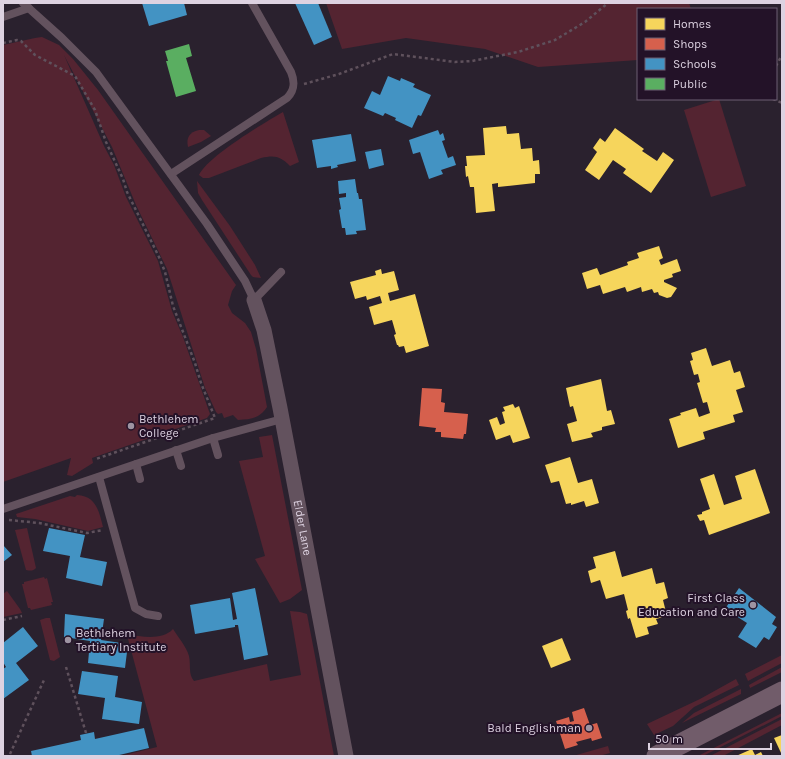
<svg xmlns="http://www.w3.org/2000/svg" width="785" height="759" font-family="Karla,sans-serif">
	<style>
		.green { fill: #542431 }
		.homes { fill: #f6d55c }
		.shops { fill: #d6604d }
		.schools { fill: #4393c3 }
		.public { fill: #5aae61 }
		.lines { fill: none; stroke-linecap: round; stroke-linejoin: round }
		.path { stroke: #5f515c; stroke-width: 2.5; stroke-dasharray: 3 3; stroke-linecap: butt }
		.lane { stroke: #63525e; stroke-width: 8 }
		.street { stroke: #63525e; stroke-width: 15 }
		.secondary { stroke: #715c6a; stroke-width: 21 }
		.poi-dot { fill: #9e94a2; stroke: #231228; stroke-width: 1.5 }
		.labels { text-anchor: middle; stroke-width: 4; stroke-linejoin: round; paint-order: stroke }
		.poi-label { font-size: 12px; fill: #ddd2e1; stroke: #231228; text-anchor: start }
		.street-label { font-size: 12px; fill: #ddd2e1; stroke: #231228 }
	</style>
	<rect width="100%" height="100%" fill="#2a212e"/>
	<!-- green -->
	<g class="green">
		<polygon points="326,3 689,3 691,9 638,9 638,60 538,67 485,49 406,38 342,49"/>
		<path d="M42,37L59,45L73,59L98,90L236,285L232,291L228,305L232,313L245,323L251,332L256,349L267,407C259,419 251,419 238,420L233,415L224,418L222,413L218,414L216,412L205,388L167,269L136,205L112,147L64,55L104,146L114,165L126,197L158,261L172,311L183,337L210,414L207,418L92,458L93,463L72,476L67,475L71,458L3,482V45L35,38Z"/>
		<polygon points="719,99 746,186 711,197 684,110"/>
		<path d="M283,112L299,162L290,166C280,156 275,155 261,158L209,178H203L199,175C208,156 264,123 283,112Z"/>
		<path d="M199,130H204L211,136L201,142L188,147C186,138 189,132 199,130Z"/>
		<polygon points="197,181 230,226 255,265 261,278 253,277 251,275 202,200 198,193"/>
		<polygon points="272,435 302,590 290,599 280,603 255,559 265,556 239,461 263,457 259,437"/>
		<path d="M77,495C96,496 99,511 103,527L88,531L35,519L17,517L16,514L70,496L75,497Z"/>
		<path d="M27,528L36,568C33,571 31,571 26,570L15,530Z"/>
		<polygon points="44,577 45,579 47,578 53,602 51,602 52,605 31,610 30,608 28,608 22,584 24,584 24,582"/>
		<polygon points="7,591 20,609 22,613 3,617 3,594"/>
		<path d="M290,611L300,612L307,614L334,756H121L157,747L127,635C142,636 162,641 173,629C178,637 186,646 189,656C191,665 188,674 194,681L267,664L270,681L301,675Z"/>
		<polygon points="46,618 50,618 60,657 54,661 50,660 40,620"/>
		<polygon points="782,655 782,663 748,681 745,674"/>
		<polygon points="782,667 782,672 750,688 749,685"/>
		<polygon points="736,679 739,685 694,707 673,726 654,735 647,724 700,699"/>
		<polygon points="741,689 741,694 682,723 694,713"/>
		<polygon points="782,713 782,716 703,756 698,756"/>
		<polygon points="782,719 782,725 723,756 710,756"/>
		<polygon points="608,746 610,753 599,756 573,756"/>
	</g>
	<!-- homes -->
	<g class="homes">
		<polygon points="506,126 507,134 519,133 521,149 532,148 533,161 539,160 540,174 535,174 535,183 498,187 498,183 492,184 495,211 476,213 474,187 470,187 468,176 466,177 465,166 467,166 466,156 485,155 483,128"/>
		<polygon points="615,128 644,149 642,151 657,161 663,152 674,160 651,193 623,173 626,169 613,160 599,180 585,170 597,152 593,148 600,138 605,142"/>
		<polygon points="659,246 663,258 659,260 661,265 677,259 681,271 672,274 673,277 664,280 664,282 677,288 671,297 667,298 659,295 658,292 654,293 652,289 642,292 641,287 627,292 625,287 603,294 600,285 587,289 582,273 597,268 600,275 628,265 627,262 639,258 637,253"/>
		<polygon points="381,269 382,274 394,271 399,290 388,293 390,301 415,294 429,346 406,353 404,346 399,347 398,345 397,345 394,335 396,334 392,320 374,325 369,307 382,303 380,296 367,300 366,296 355,299 350,282 376,275 375,271"/>
		<polygon points="706,348 712,366 730,360 734,373 740,371 745,387 736,390 743,412 733,415 735,422 703,432 705,439 678,448 669,419 681,415 680,413 696,408 699,417 710,413 707,402 703,403 697,383 700,382 698,374 694,375 690,361 693,360 691,353"/>
		<polygon points="601,379 607,411 611,410 615,424 602,427 602,430 591,433 593,437 572,442 567,424 577,421 573,406 570,407 566,388"/>
		<polygon points="513,404 515,408 519,406 530,438 513,443 510,435 496,440 489,420 497,417 500,425 505,423 502,412 505,411 503,407"/>
		<polygon points="570,457 578,483 592,479 599,503 586,507 584,501 571,505 571,503 566,504 559,481 551,483 545,465"/>
		<polygon points="755,469 770,513 709,535 704,520 700,521 697,515 702,514 702,512 710,509 700,479 714,474 724,505 742,499 735,476"/>
		<polygon points="615,551 622,577 652,568 656,584 664,582 668,598 663,600 667,616 656,619 658,624 647,627 649,634 636,638 630,618 628,619 626,611 628,610 624,594 606,599 600,580 591,583 588,571 596,568 593,557"/>
		<polygon points="562,638 571,660 551,668 542,646"/>
		<polygon points="782,735 782,755 774,738"/>
		<polygon points="752,749 755,755 761,752 763,756 736,756"/>
	</g>
	<!-- shops -->
	<g class="shops">
		<polygon points="422,388 442,389 441,402 445,403 444,412 468,414 466,434 464,434 463,439 441,437 441,432 435,432 436,428 419,426"/>
		<polygon points="584,708 590,725 597,723 602,738 592,741 591,738 576,742 578,745 565,749 556,721 569,717 570,722 574,721 572,712"/>
	</g>
	<!-- schools -->
	<g class="schools">
		<polygon points="142,3 184,3 187,15 149,26"/>
		<polygon points="295,3 318,3 332,37 314,45"/>
		<polygon points="388,76 400,81 401,78 415,84 413,87 431,95 421,116 418,115 412,128 395,120 396,118 385,113 383,116 364,108 372,91 380,95"/>
		<polygon points="438,130 440,135 443,133 445,140 442,141 448,158 453,156 456,165 441,170 443,174 429,179 420,152 413,154 409,140"/>
		<polygon points="351,134 356,161 337,165 338,167 331,169 331,166 317,168 312,140"/>
		<polygon points="381,149 384,165 369,169 365,152"/>
		<polygon points="355,179 357,193 358,193 359,199 362,199 366,230 356,231 357,234 346,235 345,228 342,228 339,210 341,209 339,198 346,197 346,193 339,194 338,181"/>
		<polygon points="49,528 85,535 80,557 107,562 102,586 66,578 70,556 43,551"/>
		<polygon points="3,545 12,555 3,562"/>
		<polygon points="255,588 268,655 244,660 238,625 235,625 235,627 195,634 190,605 230,598 233,620 237,619 232,593"/>
		<polygon points="739,588 776,617 772,624 777,627 769,640 764,637 756,648 738,637 747,623 725,609"/>
		<polygon points="65,614 104,619 101,640 128,644 125,668 88,663 90,641 64,637"/>
		<polygon points="23,627 38,646 16,663 29,680 3,699 3,669 6,667 3,662 3,643"/>
		<polygon points="82,671 118,676 115,697 142,702 139,724 102,719 105,698 78,694"/>
		<polygon points="144,728 149,748 115,756 32,756 31,751 81,740 80,735 94,732 95,739"/>
	</g>
	<!-- public -->
	<polygon class="public" points="189,44 192,56 186,58 196,91 176,97 166,61 168,61 165,51"/>
	<g class="lines">
		<!-- path -->
		<g class="path">
			<polyline points="3,43 17,40 21,41 35,55 75,76 95,110 106,142 123,179 127,192 159,257 165,272 173,306 195,363 201,383 215,418 96,459"/>
			<polyline points="776,66 782,55"/>
			<polyline points="304,84 339,74 393,54 455,62 472,61 518,52 555,40 585,22 608,3"/>
			<polyline points="773,99 782,103"/>
			<polyline points="9,520 39,523 87,533 103,530"/>
			<polyline points="3,620 22,616"/>
			<polyline points="66,667 86,733"/>
			<polyline points="10,754 44,680"/>
		</g>
		<!-- lane -->
		<g class="lane">
			<polyline points="23,3 62,38 96,72 207,224 245,281 254,300 281,272"/>
			<polyline points="3,17 29,8"/>
			<path d="M171,174L287,98C295,90 295,82 291,72L252,3"/>
			<polyline points="213,438 218,455"/>
			<polyline points="176,450 181,466"/>
			<polyline points="136,464 140,479"/>
			<polyline points="99,477 135,608 146,614 158,616"/>
			<polyline points="3,509 213,438 282,419"/>
		</g>
		<!-- street -->
		<path class="street" id="s1" d="M254,300L264,330L280,408L346,756"/>
		<!-- secondary -->
		<polyline class="secondary" points="657,756 782,692"/>
	</g>
	<!-- markers -->
	<g class="poi-dot">
		<circle cx="131" cy="426" r="4"/>
		<circle cx="753" cy="605" r="4"/>
		<circle cx="68" cy="640" r="4"/>
		<circle cx="589" cy="728" r="4"/>
	</g>
	<g class="labels">
		<!-- poi labels -->
		<g class="poi-label">
			<text x="139" y="423">Bethlehem<tspan x="139" dy="14">College</tspan></text>
			<text x="745" y="602" text-anchor="end">First Class<tspan x="745" dy="14">Education and Care</tspan></text>
			<text x="76" y="637">Bethlehem<tspan x="76" dy="14">Tertiary Institute</tspan></text>
			<text x="581" y="732" text-anchor="end">Bald Englishman</text>
		</g>
		<!-- street labels -->
		<g class="street-label">
			<text dy="4" stroke="none"><textPath href="#s1" startOffset="233">Elder Lane</textPath></text>
		</g>
	</g>
	<!-- border -->
	<rect width="785" height="759" fill="none" stroke="#ddd2e1" stroke-width="8"/>
	<!-- legend -->
	<rect x="637" y="8" width="140" height="92" fill="#231228" stroke="#6d5f72"/>
	<rect x="645" y="18" width="20" height="12" fill="#f6d55c" stroke="#6d5f72"/>
	<text x="673" y="28" font-size="12" fill="#ddd2e1">Homes</text>
	<rect x="645" y="38" width="20" height="12" fill="#d6604d" stroke="#6d5f72"/>
	<text x="673" y="48" font-size="12" fill="#ddd2e1">Shops</text>
	<rect x="645" y="58" width="20" height="12" fill="#4393c3" stroke="#6d5f72"/>
	<text x="673" y="68" font-size="12" fill="#ddd2e1">Schools</text>
	<rect x="645" y="78" width="20" height="12" fill="#5aae61" stroke="#6d5f72"/>
	<text x="673" y="88" font-size="12" fill="#ddd2e1">Public</text>
	<!-- scale -->
	<path d="M649 743v6h122v-6" fill="none" stroke="#ddd2e1" stroke-width="2"/>
	<text x="655" y="743" font-size="12" fill="#ddd2e1" stroke="#231228" stroke-width="3" paint-order="stroke">50 m</text>
</svg>
